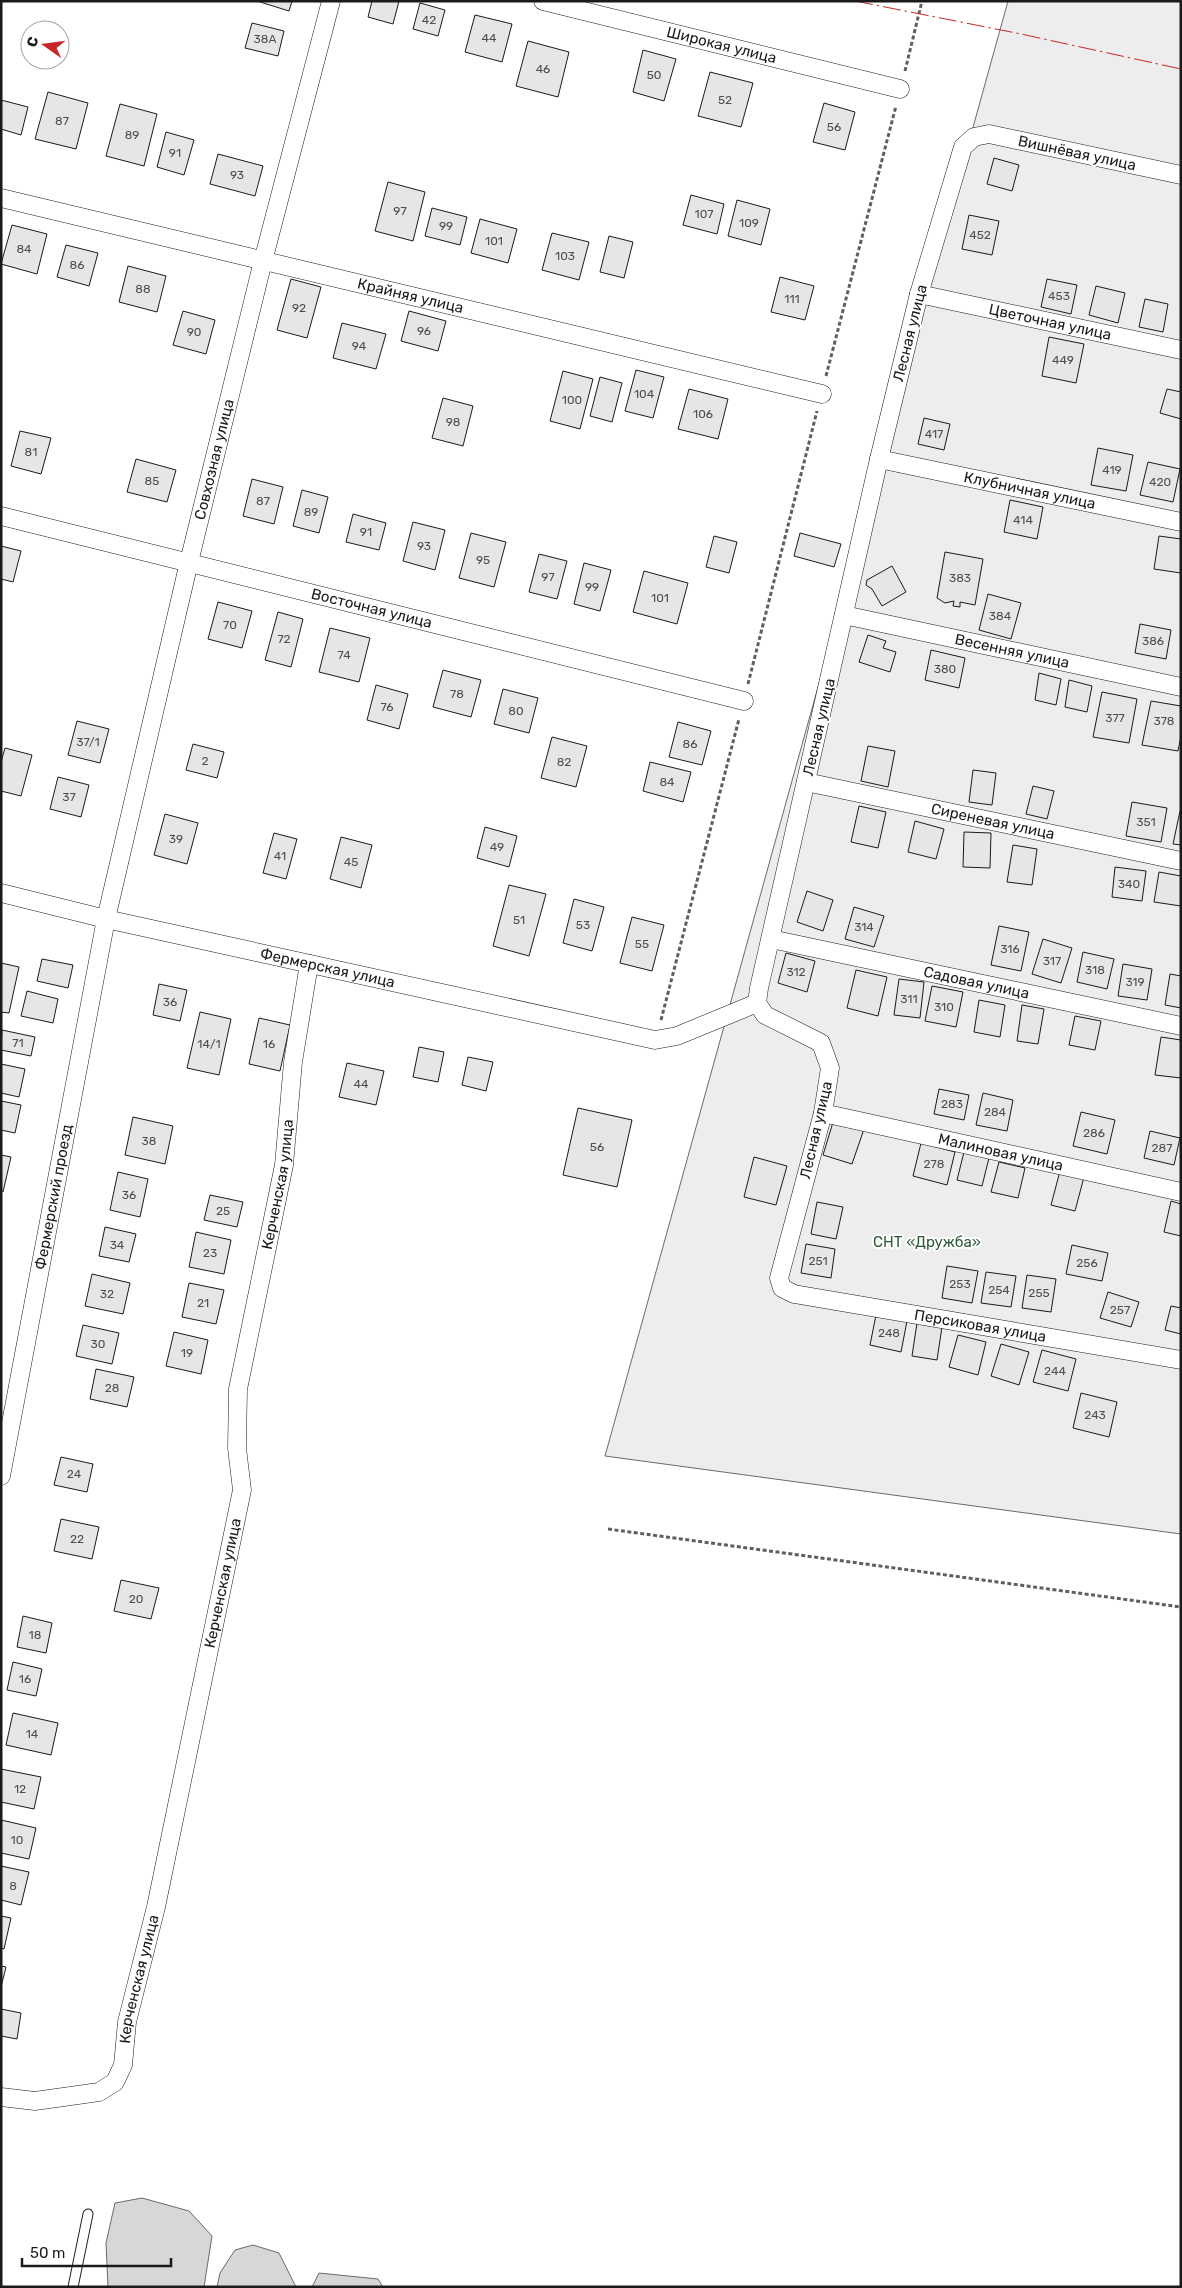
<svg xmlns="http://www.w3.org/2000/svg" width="1182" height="2288" font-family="Rubik,sans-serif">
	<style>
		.green { fill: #ededed; stroke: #6a6a6a }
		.water { fill: #d7d7d7; stroke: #6a6a6a }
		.building { fill: #e6e6e6; stroke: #1a1a1a }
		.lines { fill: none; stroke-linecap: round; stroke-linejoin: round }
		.service-casing { stroke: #1a1a1a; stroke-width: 11 }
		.minor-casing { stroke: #1a1a1a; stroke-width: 19 }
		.path { stroke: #5f5f5f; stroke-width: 3; stroke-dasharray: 4 2.5; stroke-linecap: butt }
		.service { stroke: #fff; stroke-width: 9 }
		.minor { stroke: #fff; stroke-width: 18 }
		.power { stroke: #c62828; stroke-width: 1; stroke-dasharray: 18 4 2.5 4; stroke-linecap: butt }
		.labels { text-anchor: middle; stroke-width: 4; stroke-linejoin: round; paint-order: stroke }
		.number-label { font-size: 12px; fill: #4d4d4d }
		.street-label { font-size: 15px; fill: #1a1a1a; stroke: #fff }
		.park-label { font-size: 15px; fill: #2b5a34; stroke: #fff }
	</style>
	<rect width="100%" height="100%" fill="#fff"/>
	<!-- green -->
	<polygon class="green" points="1008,1 1181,1 1181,1534 605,1456"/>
	<!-- water -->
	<g class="water">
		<polygon points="142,2198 189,2211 212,2236 204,2287 108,2287 106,2243 115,2203"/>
		<polygon points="253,2245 279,2253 296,2287 217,2287 220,2273 235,2250"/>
		<polygon points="319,2273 378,2279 383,2287 312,2287"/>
	</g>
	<!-- building -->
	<g class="building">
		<polygon points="257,1 292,1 289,11"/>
		<polygon points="372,1 399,1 393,24 368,17"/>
		<polygon points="420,3 445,10 438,36 413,29"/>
		<polygon points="475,15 512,24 502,62 465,52"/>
		<polygon points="252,23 284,31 278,56 245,48"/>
		<polygon points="528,41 569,52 558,97 516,86"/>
		<polygon points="643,50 676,59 664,101 633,92"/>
		<polygon points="710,72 753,83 741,127 698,116"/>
		<polygon points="48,92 88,103 76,149 35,139"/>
		<polygon points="1,100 28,107 21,135 1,129"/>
		<polygon points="824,103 855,112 845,150 813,142"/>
		<polygon points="120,104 157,114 144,166 106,156"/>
		<polygon points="166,132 194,140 184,175 157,167"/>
		<polygon points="218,154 263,166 255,196 210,184"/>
		<polygon points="994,158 1019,165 1012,191 987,184"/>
		<polygon points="388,182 425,192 413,241 375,231"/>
		<polygon points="691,195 724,204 717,234 683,225"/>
		<polygon points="737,200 770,209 761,245 728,236"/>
		<polygon points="432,208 467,217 460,245 425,236"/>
		<polygon points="969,215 999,221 992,255 962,249"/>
		<polygon points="480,219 517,229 508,263 471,253"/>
		<polygon points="12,225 47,234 37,274 1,264"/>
		<polygon points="552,233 589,242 579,280 542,270"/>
		<polygon points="609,236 633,242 624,278 600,272"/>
		<polygon points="66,245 98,253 89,286 57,277"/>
		<polygon points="128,266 166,276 157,312 119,302"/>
		<polygon points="780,277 814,286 805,320 771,312"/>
		<polygon points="291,279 321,287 307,338 277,330"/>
		<polygon points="1047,279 1077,285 1071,314 1041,307"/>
		<polygon points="1096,286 1125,293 1118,323 1089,315"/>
		<polygon points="1145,299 1168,304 1163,332 1139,327"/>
		<polygon points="183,311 215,320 206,354 173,345"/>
		<polygon points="409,311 446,321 438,351 401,341"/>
		<polygon points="342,323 386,334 376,369 333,358"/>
		<polygon points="1049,337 1084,344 1076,383 1042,376"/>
		<polygon points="636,370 664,377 653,418 625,411"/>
		<polygon points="563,371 593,379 580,429 550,421"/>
		<polygon points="600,377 622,383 612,422 590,416"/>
		<polygon points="689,389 728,399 718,439 678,429"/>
		<polygon points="1167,389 1181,392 1181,419 1160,413"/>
		<polygon points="443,398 473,406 463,446 432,438"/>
		<polygon points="924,418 950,424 944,450 918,444"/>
		<polygon points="20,431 51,438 41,474 11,466"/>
		<polygon points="1098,448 1133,455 1126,491 1091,485"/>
		<polygon points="136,459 176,470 167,502 127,492"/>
		<polygon points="1148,462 1180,469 1173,502 1140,495"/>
		<polygon points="252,479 283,487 274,524 243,516"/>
		<polygon points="302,490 328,497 319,533 293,526"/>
		<polygon points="1010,500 1043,507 1037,539 1004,532"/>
		<polygon points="353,514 386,523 379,550 346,542"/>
		<polygon points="413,522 445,530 435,570 403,561"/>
		<polygon points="471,533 506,542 494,587 459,578"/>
		<polygon points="800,533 841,544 834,567 794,556"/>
		<polygon points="714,536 737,542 729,573 706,567"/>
		<polygon points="1159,536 1181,539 1181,573 1154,569"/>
		<polygon points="1,546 21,551 13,582 1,579"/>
		<polygon points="945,552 983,559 975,605 960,602 960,607 953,606 954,601 945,603 937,598"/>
		<polygon points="539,554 567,561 557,599 529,592"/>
		<polygon points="584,563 611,570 600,611 574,604"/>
		<polygon points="892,566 906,592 882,606 872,589 866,585 867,580"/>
		<polygon points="644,571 688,583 677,624 633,612"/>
		<polygon points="988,594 1021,603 1011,639 979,630"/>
		<polygon points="218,602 252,611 242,648 208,639"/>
		<polygon points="278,612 303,619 291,667 265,660"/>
		<polygon points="1140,624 1171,630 1166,659 1135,653"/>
		<polygon points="330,628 370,638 359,682 319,672"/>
		<polygon points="868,635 886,641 883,648 896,652 890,672 859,662"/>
		<polygon points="931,650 965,658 959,688 925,680"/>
		<polygon points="443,670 481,680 471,717 433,707"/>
		<polygon points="1039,673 1061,679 1056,705 1035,700"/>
		<polygon points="1069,680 1092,686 1087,712 1065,707"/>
		<polygon points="376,685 408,694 399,729 367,720"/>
		<polygon points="503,689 538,698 529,733 494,724"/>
		<polygon points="1102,692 1137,699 1129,743 1093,737"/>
		<polygon points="1151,701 1181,706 1181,736 1178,751 1142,745"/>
		<polygon points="77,721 109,729 100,763 68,755"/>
		<polygon points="678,722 711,731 702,765 669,757"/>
		<polygon points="552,737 587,746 576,787 541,778"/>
		<polygon points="193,744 224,752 217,778 186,770"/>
		<polygon points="868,746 895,751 888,787 861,781"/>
		<polygon points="5,748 32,755 21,796 1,791 1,762"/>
		<polygon points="650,762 691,772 683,802 643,791"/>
		<polygon points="973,770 996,773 992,805 969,802"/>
		<polygon points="58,777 89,785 81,817 50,809"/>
		<polygon points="1033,786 1054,791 1047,819 1026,814"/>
		<polygon points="1132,802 1167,808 1161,842 1126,836"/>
		<polygon points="859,806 886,812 878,848 851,842"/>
		<polygon points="1180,811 1181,811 1181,845 1173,844"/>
		<polygon points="165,814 198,823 187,864 154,855"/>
		<polygon points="915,821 944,829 936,859 908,852"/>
		<polygon points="485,827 517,836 509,867 477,858"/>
		<polygon points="964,832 991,833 990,868 963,867"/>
		<polygon points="274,833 297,839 286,879 263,873"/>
		<polygon points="341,837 372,845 361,888 330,879"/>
		<polygon points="1013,845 1037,849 1032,885 1007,882"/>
		<polygon points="1115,867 1146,871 1142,901 1112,897"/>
		<polygon points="1159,872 1181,876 1181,906 1154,902"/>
		<polygon points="509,885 546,894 529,956 493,946"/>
		<polygon points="807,891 833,900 823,931 797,922"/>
		<polygon points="574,899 604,907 592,951 563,943"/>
		<polygon points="854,907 884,916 874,947 845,939"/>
		<polygon points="632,917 664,925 652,971 620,963"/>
		<polygon points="999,926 1029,932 1021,971 991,965"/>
		<polygon points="1043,939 1072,948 1061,983 1032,974"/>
		<polygon points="1083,952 1114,959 1107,989 1077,982"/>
		<polygon points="786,953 815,961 807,992 778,983"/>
		<polygon points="42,959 73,965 68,988 37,981"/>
		<polygon points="1,963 19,967 9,1013 1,1012"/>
		<polygon points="1123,964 1152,969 1147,1000 1118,996"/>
		<polygon points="856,970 887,977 878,1016 847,1008"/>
		<polygon points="1170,974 1181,976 1181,1008 1165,1005"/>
		<polygon points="899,979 924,982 920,1018 894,1015"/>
		<polygon points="159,984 187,990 180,1021 153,1015"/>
		<polygon points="932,986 963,992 956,1027 925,1021"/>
		<polygon points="27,991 58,999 53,1023 21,1016"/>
		<polygon points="979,1000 1005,1005 1000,1037 974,1032"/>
		<polygon points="1022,1005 1044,1009 1038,1044 1017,1041"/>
		<polygon points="200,1012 231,1019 219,1075 187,1068"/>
		<polygon points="1075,1016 1101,1021 1095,1050 1069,1045"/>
		<polygon points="259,1018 290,1025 280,1071 249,1064"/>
		<polygon points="2,1030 35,1037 31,1056 1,1050"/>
		<polygon points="1161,1037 1181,1040 1181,1078 1155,1075"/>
		<polygon points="419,1047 444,1052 438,1082 413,1077"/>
		<polygon points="468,1057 493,1062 486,1091 462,1085"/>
		<polygon points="347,1063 384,1071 376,1105 339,1097"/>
		<polygon points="1,1064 25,1069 19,1097 1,1093"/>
		<polygon points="939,1089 969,1095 964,1120 934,1114"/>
		<polygon points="983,1093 1013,1100 1007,1131 976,1125"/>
		<polygon points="1,1101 21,1105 15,1133 1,1130"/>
		<polygon points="578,1108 632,1120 617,1187 563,1175"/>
		<polygon points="1081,1112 1115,1120 1107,1154 1073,1146"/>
		<polygon points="133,1117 173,1126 165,1164 125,1155"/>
		<polygon points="834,1119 864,1129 852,1164 823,1155"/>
		<polygon points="1150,1131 1180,1138 1174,1165 1144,1158"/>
		<polygon points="921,1143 955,1152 947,1185 913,1176"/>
		<polygon points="964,1152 989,1158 982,1186 957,1180"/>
		<polygon points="1,1155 11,1157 3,1192 1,1191"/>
		<polygon points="754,1157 787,1166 776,1205 744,1197"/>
		<polygon points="999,1162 1025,1168 1018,1198 991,1192"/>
		<polygon points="1060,1171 1084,1177 1075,1211 1051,1205"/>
		<polygon points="118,1172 148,1179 140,1217 110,1210"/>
		<polygon points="210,1195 243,1202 237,1227 204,1220"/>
		<polygon points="1171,1201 1181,1204 1181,1236 1164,1232"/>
		<polygon points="817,1202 843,1207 836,1239 811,1234"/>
		<polygon points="105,1227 136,1234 129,1262 99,1256"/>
		<polygon points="196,1232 231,1240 224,1274 189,1267"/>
		<polygon points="806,1244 835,1249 831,1278 801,1273"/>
		<polygon points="1072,1245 1108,1253 1102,1281 1066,1274"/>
		<polygon points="947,1266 978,1271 972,1303 942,1298"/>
		<polygon points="986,1272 1016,1276 1011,1307 981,1303"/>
		<polygon points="92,1274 130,1283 123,1314 85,1306"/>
		<polygon points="1027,1275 1056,1279 1051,1312 1022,1308"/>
		<polygon points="189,1283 224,1290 216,1324 182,1317"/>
		<polygon points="1108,1292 1139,1302 1131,1327 1100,1318"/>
		<polygon points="1171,1306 1181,1308 1181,1334 1165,1330"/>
		<polygon points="876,1315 907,1321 901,1352 870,1345"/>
		<polygon points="917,1323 942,1327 937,1360 912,1356"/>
		<polygon points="83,1325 119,1333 112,1364 76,1356"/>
		<polygon points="174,1332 208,1340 201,1374 166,1366"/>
		<polygon points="958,1335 986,1342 978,1375 949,1367"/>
		<polygon points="1001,1344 1029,1352 1019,1385 991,1376"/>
		<polygon points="1042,1350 1076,1359 1068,1391 1033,1382"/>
		<polygon points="96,1369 134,1377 127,1407 90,1399"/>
		<polygon points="1081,1393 1117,1402 1109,1437 1073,1428"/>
		<polygon points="61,1457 93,1464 87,1492 54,1485"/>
		<polygon points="61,1519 99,1527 92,1559 54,1551"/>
		<polygon points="121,1580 159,1588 151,1619 114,1611"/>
		<polygon points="23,1616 52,1623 46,1653 17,1647"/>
		<polygon points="13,1662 42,1669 36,1696 7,1690"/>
		<polygon points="13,1713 58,1723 51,1755 6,1745"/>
		<polygon points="1,1769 41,1777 34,1809 1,1802"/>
		<polygon points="1,1820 36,1828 29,1859 1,1853"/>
		<polygon points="1,1866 29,1872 21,1905 1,1900"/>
		<polygon points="1,1916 11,1918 4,1949 1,1948"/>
		<polygon points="1,1966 6,1967 1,1987"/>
		<polygon points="1,2009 21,2013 17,2039 1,2036"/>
	</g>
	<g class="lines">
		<defs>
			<polyline id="service" points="73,2287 88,2214"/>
			<g id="minor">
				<path id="s1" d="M543,1L900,89"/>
				<path id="s2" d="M1181,175L989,134L974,137L963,147L919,294L879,459L759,988L757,1003L765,1015L821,1043L830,1068L823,1113L779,1278L782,1288L794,1294L1181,1360"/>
				<path id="s3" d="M1,198L822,394"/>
				<path id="s4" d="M919,294L1181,350"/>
				<path id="s5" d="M879,459L1181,522"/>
				<path id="s6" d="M1,516L744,701"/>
				<path id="s7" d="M844,615L1181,687"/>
				<path id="s8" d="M806,782L1181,861"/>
				<path id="s9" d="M1,893L106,919L655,1040L677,1036L757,1003"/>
				<path id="s10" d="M771,939L1181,1026"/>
				<path id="s11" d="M823,1113L1181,1192"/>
				<path id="s12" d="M1,1476L106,919L189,562L263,261L331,1"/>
				<path id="s13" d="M1,2097L35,2101L99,2092L115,2082L123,2065L127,2022L156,1907L242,1490L237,1448L238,1389L284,1165L293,1062L309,964"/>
			</g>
		</defs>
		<!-- service casing -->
		<use href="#service" class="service-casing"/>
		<!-- minor casing -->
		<use href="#minor" class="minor-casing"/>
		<!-- path -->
		<g class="path">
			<polyline points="905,71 922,1"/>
			<polyline points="826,376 896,106"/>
			<polyline points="748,684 817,411"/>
			<polyline points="661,1020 739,719"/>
			<polyline points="608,1529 1181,1607"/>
		</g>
		<!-- service -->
		<use href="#service" class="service"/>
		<!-- minor -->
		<use href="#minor" class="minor"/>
		<!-- power -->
		<polyline class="power" points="855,1 1021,34 1181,69"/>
	</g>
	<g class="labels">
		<!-- number labels -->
		<g class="number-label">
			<text x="429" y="24">42</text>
			<text x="489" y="42">44</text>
			<text x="265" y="43">38А</text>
			<text x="543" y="73">46</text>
			<text x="654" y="79">50</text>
			<text x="725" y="104">52</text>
			<text x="62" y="125">87</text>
			<text x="834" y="131">56</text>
			<text x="132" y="139">89</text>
			<text x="175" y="157">91</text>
			<text x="237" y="179">93</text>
			<text x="400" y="215">97</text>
			<text x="704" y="218">107</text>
			<text x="749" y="227">109</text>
			<text x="446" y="230">99</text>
			<text x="980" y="239">452</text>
			<text x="494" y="245">101</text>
			<text x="24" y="253">84</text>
			<text x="565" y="260">103</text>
			<text x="77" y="269">86</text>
			<text x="143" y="293">88</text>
			<text x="1059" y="300">453</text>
			<text x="792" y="303">111</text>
			<text x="299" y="312">92</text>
			<text x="424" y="335">96</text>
			<text x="194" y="336">90</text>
			<text x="359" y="350">94</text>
			<text x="1063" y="364">449</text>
			<text x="644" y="398">104</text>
			<text x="572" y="404">100</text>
			<text x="703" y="418">106</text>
			<text x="453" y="426">98</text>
			<text x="934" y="438">417</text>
			<text x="31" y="456">81</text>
			<text x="1112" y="474">419</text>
			<text x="152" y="485">85</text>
			<text x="1160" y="486">420</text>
			<text x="263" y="505">87</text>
			<text x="311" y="516">89</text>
			<text x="1023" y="524">414</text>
			<text x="366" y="536">91</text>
			<text x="424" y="550">93</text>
			<text x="483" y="564">95</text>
			<text x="548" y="581">97</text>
			<text x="960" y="582">383</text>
			<text x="592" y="591">99</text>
			<text x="660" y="602">101</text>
			<text x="1000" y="620">384</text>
			<text x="230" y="629">70</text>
			<text x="284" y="643">72</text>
			<text x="1153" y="645">386</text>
			<text x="344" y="659">74</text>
			<text x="945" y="673">380</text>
			<text x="457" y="698">78</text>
			<text x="387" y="711">76</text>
			<text x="516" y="715">80</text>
			<text x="1115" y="722">377</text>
			<text x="1164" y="725">378</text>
			<text x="88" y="746">37/1</text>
			<text x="690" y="748">86</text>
			<text x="205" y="765">2</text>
			<text x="564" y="766">82</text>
			<text x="667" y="786">84</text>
			<text x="69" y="801">37</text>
			<text x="1146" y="826">351</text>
			<text x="176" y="843">39</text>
			<text x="497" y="851">49</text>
			<text x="280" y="860">41</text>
			<text x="351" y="866">45</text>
			<text x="1129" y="888">340</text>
			<text x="519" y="924">51</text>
			<text x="583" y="929">53</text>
			<text x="864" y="931">314</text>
			<text x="642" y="948">55</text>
			<text x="1010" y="953">316</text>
			<text x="1052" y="965">317</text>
			<text x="1095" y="974">318</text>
			<text x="796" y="976">312</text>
			<text x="1135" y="986">319</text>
			<text x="909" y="1003">311</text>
			<text x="170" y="1006">36</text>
			<text x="944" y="1011">310</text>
			<text x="18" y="1047">71</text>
			<text x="209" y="1048">14/1</text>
			<text x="269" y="1048">16</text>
			<text x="361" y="1088">44</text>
			<text x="952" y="1108">283</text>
			<text x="995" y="1116">284</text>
			<text x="1094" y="1137">286</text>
			<text x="149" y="1145">38</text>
			<text x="597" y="1151">56</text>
			<text x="1162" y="1152">287</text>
			<text x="934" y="1168">278</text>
			<text x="129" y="1199">36</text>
			<text x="223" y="1215">25</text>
			<text x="117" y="1249">34</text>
			<text x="210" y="1257">23</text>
			<text x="818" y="1265">251</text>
			<text x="1087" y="1267">256</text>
			<text x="960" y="1288">253</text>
			<text x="999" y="1294">254</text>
			<text x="1039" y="1297">255</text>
			<text x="107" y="1298">32</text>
			<text x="203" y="1307">21</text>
			<text x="1120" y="1314">257</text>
			<text x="889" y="1337">248</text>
			<text x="98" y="1348">30</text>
			<text x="187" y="1357">19</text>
			<text x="1055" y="1375">244</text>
			<text x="112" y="1392">28</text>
			<text x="1095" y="1419">243</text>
			<text x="74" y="1478">24</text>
			<text x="77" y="1543">22</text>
			<text x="136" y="1603">20</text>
			<text x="35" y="1639">18</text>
			<text x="25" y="1683">16</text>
			<text x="32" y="1738">14</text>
			<text x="20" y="1793">12</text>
			<text x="17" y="1844">10</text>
			<text x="13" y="1890">8</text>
		</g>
		<!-- street labels -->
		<g class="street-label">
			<text dy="5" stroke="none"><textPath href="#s1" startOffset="184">Широкая улица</textPath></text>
			<text transform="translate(1077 153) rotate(12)" y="5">Вишнёвая улица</text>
			<text dy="5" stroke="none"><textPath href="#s3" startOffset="421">Крайняя улица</textPath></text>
			<text dy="5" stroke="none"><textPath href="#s4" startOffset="134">Цветочная улица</textPath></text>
			<text transform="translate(910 333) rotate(-76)" y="5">Лесная улица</text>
			<text dy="5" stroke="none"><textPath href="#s12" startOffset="1039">Совхозная улица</textPath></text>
			<text dy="5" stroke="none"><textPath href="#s5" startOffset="154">Клубничная улица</textPath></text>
			<text dy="5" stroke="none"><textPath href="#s6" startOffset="382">Восточная улица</textPath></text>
			<text dy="5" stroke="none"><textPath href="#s7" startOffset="172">Весенняя улица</textPath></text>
			<text transform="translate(819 727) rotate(-77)" y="5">Лесная улица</text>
			<text dy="5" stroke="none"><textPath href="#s8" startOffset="191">Сиреневая улица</textPath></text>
			<text dy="5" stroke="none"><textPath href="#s9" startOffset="335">Фермерская улица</textPath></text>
			<text dy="5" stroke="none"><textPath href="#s10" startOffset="210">Садовая улица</textPath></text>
			<text transform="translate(816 1130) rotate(-77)" y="5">Лесная улица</text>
			<text dy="5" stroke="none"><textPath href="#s11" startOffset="182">Малиновая улица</textPath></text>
			<text dy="5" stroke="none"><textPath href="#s13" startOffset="1034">Керченская улица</textPath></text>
			<text dy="5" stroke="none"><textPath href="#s12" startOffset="284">Фермерский проезд</textPath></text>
			<text dy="5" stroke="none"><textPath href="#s2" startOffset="1640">Персиковая улица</textPath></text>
			<text dy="5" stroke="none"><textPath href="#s13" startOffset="629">Керченская улица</textPath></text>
			<text dy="5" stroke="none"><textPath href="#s13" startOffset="224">Керченская улица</textPath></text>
		</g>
		<!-- park labels -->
		<g class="park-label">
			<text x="927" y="1247">СНТ «Дружба»</text>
		</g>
	</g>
	<!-- border -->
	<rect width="1182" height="2288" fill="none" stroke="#1a1a1a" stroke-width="5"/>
	<!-- north arrow -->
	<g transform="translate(45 45) rotate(284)"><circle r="24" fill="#ffffff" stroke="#a3a3a3"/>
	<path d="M0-4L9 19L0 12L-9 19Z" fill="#c62828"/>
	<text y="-8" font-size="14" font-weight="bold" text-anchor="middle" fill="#1a1a1a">С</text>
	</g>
	<!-- scale -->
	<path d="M22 2258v8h149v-8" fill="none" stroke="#1a1a1a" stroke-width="2.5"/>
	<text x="30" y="2258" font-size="15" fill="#1a1a1a" stroke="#ffffff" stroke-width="4" paint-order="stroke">50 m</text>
</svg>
